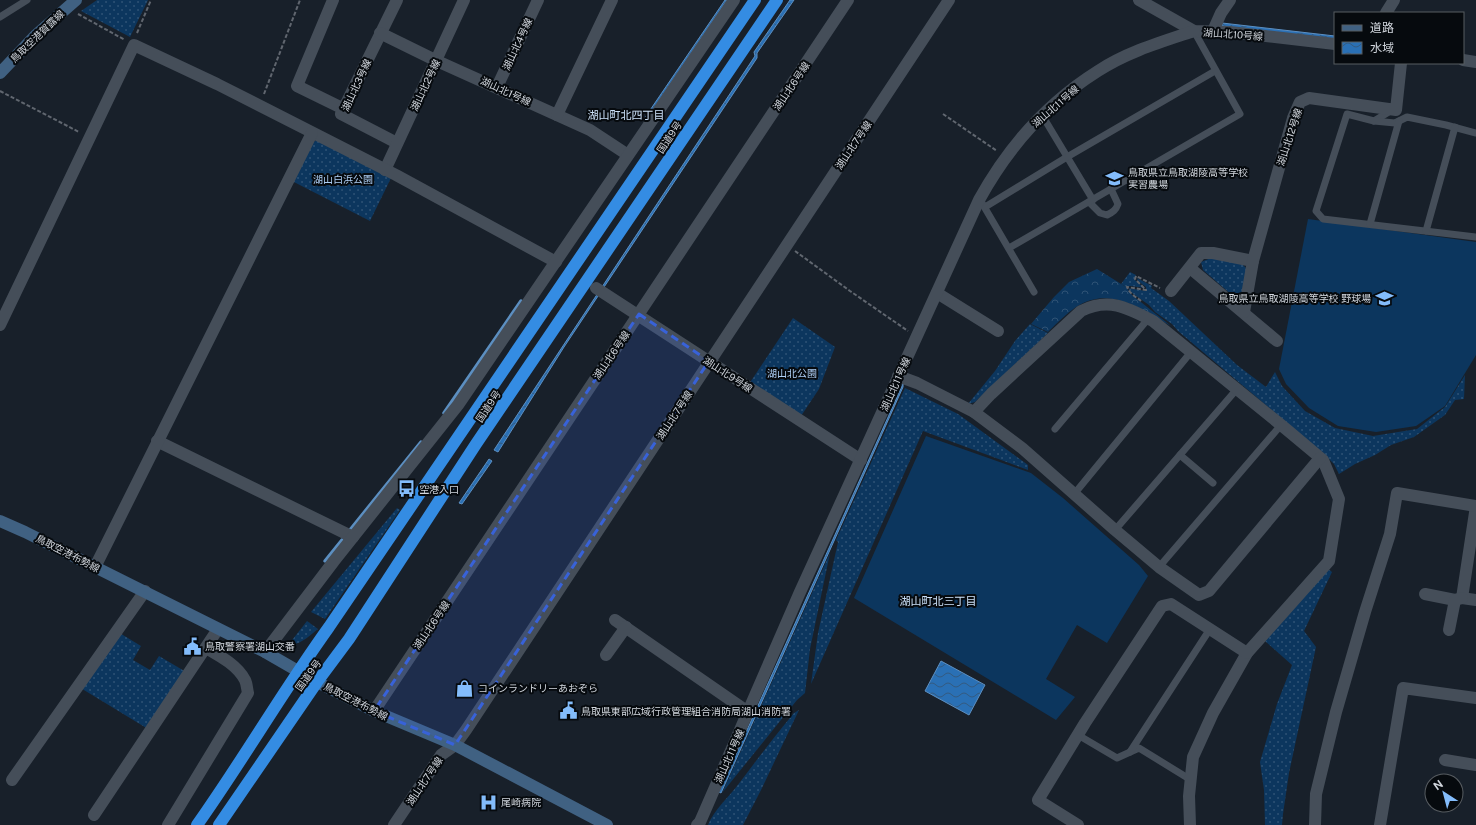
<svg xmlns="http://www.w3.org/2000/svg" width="1476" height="825" font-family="'Public Sans','Noto Sans JP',sans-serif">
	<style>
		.grass { fill: url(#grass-dots) }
		.forest { fill: url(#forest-crowns) }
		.pitch { fill: #0c365e }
		.water { fill: url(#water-waves); stroke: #5c8fc1 }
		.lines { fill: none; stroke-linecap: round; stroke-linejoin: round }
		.stream { stroke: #5c8fc1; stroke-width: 3.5 }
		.path { stroke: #60666f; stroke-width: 2; stroke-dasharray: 4 2; stroke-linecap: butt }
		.lane { stroke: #454e59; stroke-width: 7 }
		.street { stroke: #454e59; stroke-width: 12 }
		.secondary { stroke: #406182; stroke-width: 12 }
		.highway { stroke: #348ce3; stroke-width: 12 }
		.marked { fill: #3862d9; fill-opacity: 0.2; stroke: #3862d9; stroke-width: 3; stroke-dasharray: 8 5; stroke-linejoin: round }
		.labels { text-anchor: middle; stroke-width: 4; stroke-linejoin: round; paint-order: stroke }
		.street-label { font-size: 10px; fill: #d1d6dd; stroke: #060a0e }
		.poi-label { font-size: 10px; fill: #d1d6dd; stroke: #060a0e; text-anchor: start }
		.park-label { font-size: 10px; fill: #aecff5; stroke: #060a0e }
		.neighbourhood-label { font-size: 11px; fill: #cce1f9; stroke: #060a0e }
	</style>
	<defs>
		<pattern id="grass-dots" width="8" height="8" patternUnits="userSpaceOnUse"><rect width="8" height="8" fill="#0c365e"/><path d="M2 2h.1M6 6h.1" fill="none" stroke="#2e5275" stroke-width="1.8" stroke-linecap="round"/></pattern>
		<pattern id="forest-crowns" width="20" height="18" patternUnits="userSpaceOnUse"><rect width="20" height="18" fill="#0c365e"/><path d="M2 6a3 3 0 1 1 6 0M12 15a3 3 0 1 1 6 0" fill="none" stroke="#2e5275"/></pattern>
		<pattern id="water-waves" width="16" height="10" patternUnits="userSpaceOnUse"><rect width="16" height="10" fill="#2a70b5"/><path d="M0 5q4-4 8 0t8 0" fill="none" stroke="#335a81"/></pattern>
	</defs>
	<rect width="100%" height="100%" fill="#18202a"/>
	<!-- grass -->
	<g class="grass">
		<polygon points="97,0 148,0 130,37 81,11"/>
		<polygon points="318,140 392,176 370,221 292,181 313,142"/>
		<polygon points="1211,258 1242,264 1247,269 1242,292 1233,296 1203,270 1201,262"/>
		<polygon points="1130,272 1136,275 1135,280 1144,288 1131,286 1126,287 1121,284"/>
		<polygon points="1137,278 1152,286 1151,288 1169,301 1237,365 1266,387 1275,372 1282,386 1305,411 1335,428 1373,436 1417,429 1445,407 1465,375 1464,399 1455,400 1445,415 1414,437 1391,445 1375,455 1355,464 1339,474 1334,464 1324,454 1178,331 1172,324 1155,312 1149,305 1132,293 1128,288 1146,291 1146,287 1138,281"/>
		<polygon points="793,318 835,347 819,389 801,416 749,384"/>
		<polygon points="1030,324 1048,333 975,402 968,404 995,371 1015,341"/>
		<polygon points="905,388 958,414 1028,465 1028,470 923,431 811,684 818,633 838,542 836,540"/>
		<polygon points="397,508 400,510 325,619 311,612"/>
		<polygon points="830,553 810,649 805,693 797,700 722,793"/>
		<polygon points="1328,569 1332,572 1304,631 1316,647 1289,773 1283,814 1282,825 1265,825 1264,790 1260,762 1277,704 1292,665 1265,641"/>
		<path d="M307,621L318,629C310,635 300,646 289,644Z"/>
		<polygon points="118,632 141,646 133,660 150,670 159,656 186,672 148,729 79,687"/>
		<path d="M799,710L761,790L743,825H708C714,810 727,799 737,786C756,761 774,737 794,713Z"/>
	</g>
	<!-- forest -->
	<path class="forest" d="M1097,269L1126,287L1132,295L1171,326C1142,309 1109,285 1076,307C1066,314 1057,323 1048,332L1031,324L1054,297L1069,282Z"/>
	<!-- pitch -->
	<g class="pitch">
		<polygon points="1308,219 1476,242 1476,355 1445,406 1416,426 1376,432 1338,426 1309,408 1286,384 1279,369"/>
		<polygon points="926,436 1031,473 1063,498 1139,565 1148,576 1107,643 1077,625 1046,679 1075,697 1056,720 854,598"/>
	</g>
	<!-- water -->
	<g class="water">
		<polygon points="725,0 727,0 645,121 644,119"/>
		<polygon points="790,0 794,0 757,53 757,58 564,347 498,452 494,450 755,56 754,52"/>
		<polygon points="1222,23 1335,36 1335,39 1222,26"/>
		<polygon points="903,384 903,387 721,793 719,792"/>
		<polygon points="489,459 492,461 462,504 459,503"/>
		<polygon points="941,661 985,685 969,715 925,691"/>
	</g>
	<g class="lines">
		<!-- stream -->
		<g class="stream">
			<polyline points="444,413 521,301"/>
			<polyline points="350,530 421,442"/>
			<polyline points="325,561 342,540"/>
		</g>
		<!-- path -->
		<g class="path">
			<polyline points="78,14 125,40"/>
			<polyline points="137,33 151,0"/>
			<polyline points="0,91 79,132"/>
			<polyline points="264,94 300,0"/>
			<polyline points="943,114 997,151"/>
			<polyline points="795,251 850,291 908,331"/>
			<path d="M1141,301C1136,297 1129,293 1127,287L1146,290L1135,279L1136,276L1160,288"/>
		</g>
		<!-- lane -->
		<g class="lane">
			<polyline points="0,17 27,0"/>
			<polyline points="1042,115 1093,200"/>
			<polyline points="1374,121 1392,110"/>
			<polyline points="1476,133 1446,125 1407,117 1395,123 1374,121 1347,114 1316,211 1323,219 1476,237"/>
			<path d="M1089,202L1100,213L1107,215C1113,212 1116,210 1118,204L1111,189"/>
			<polyline points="982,203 1034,292"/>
			<polyline points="985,207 1067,157 1215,71"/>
			<polyline points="1370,224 1399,121"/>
			<polyline points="1426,231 1455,127"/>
			<polyline points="1009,248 1240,114 1194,31"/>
			<polyline points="1055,429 1148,319"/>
			<polyline points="1180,455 1213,483"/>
			<polyline points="1075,493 1191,352"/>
			<polyline points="1115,530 1237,389"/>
			<polyline points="1159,567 1281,425"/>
			<polyline points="1078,735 1117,758 1139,748 1191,780"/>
			<polyline points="1130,752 1210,629"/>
		</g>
		<!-- street -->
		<g class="street">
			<polyline points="333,0 297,86 344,109"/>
			<polyline points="397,0 341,114 397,143"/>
			<polyline points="1139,0 1194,31 1230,32 1335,44"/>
			<polyline points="1386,13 1394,0"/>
			<polyline points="1213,31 1221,13 1230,0"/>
			<polyline points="380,33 437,61 590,130 628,155"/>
			<polyline points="1463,60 1476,62"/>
			<polyline points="497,87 538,0"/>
			<polyline points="557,115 612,0"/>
			<polyline points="385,170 464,0"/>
			<polyline points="1190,268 1277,341"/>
			<polyline points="596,288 861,460"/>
			<polyline points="1171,291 1201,253 1213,253 1253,261"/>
			<polyline points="937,293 998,331"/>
			<polyline points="1244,312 1253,261 1293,118 1300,102 1309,98 1396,110 1401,63"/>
			<polyline points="0,325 134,45 217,84 396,175 556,262"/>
			<path d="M898,376L917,383L974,412L991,394L1081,311C1109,297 1128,308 1153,321L1286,429L1323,460L1339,499L1329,561L1247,653L1213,713L1193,757L1189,796L1190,825"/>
			<polyline points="974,412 1022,448 1115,530 1159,567 1199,595 1209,591 1320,458"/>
			<polyline points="157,441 353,537"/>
			<polyline points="1476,506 1462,598 1476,600"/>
			<polyline points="95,567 312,133"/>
			<polyline points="1425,594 1455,600"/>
			<polyline points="615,620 748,712"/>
			<polyline points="1449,630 1455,600 1462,598"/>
			<polyline points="265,652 334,561 458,405 734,0"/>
			<polyline points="606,655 626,627"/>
			<polyline points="374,711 848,0"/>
			<polyline points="1445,760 1476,765"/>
			<polyline points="12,780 145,591"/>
			<polyline points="94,815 218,629"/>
			<path d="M168,825L248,693C247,689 247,684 245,680C237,665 220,656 206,648"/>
			<polyline points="394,825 441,755 455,745 466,730 949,0"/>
			<path d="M697,825L700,822L800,592L979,200C1008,147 1047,103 1098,71C1127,52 1161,42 1194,31"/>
			<polyline points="1078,825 1038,800 1085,723 1162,606 1171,604 1247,653"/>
			<polyline points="1315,825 1316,794 1336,712 1365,612 1390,534 1397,493 1476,506"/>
			<polyline points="1380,825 1403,688 1476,698"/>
		</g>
		<!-- secondary -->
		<g class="secondary">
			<polyline points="0,73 36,35 76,0"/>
			<polyline points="0,521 25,532 265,652 317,682 374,711 455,745 607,825"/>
		</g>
		<!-- highway -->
		<g class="highway">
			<path d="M197,825C243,760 283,691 329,627L755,0"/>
			<polyline points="219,825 317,682 349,639 476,444 777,0"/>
		</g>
	</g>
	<!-- marked area -->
	<path class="marked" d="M639,314L709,361L455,745L374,711Z"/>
	<!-- icons -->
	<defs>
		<symbol id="school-bare" viewBox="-9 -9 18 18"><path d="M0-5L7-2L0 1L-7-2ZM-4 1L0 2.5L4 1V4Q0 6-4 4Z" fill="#83bcfb" stroke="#060a0e" stroke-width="2.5" paint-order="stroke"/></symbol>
		<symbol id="bus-bare" viewBox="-9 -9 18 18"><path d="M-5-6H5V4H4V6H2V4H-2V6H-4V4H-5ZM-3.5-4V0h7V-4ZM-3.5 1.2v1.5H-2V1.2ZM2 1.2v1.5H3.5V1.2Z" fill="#83bcfb" stroke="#060a0e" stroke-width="2.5" paint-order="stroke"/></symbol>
		<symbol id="civic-bare" viewBox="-9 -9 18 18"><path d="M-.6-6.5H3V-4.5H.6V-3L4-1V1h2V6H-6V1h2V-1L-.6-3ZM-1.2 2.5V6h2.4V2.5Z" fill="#83bcfb" stroke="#060a0e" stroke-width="2.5" paint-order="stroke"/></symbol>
		<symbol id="shop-bare" viewBox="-9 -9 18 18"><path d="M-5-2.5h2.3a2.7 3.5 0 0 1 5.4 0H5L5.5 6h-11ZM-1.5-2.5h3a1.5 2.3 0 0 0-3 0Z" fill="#83bcfb" stroke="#060a0e" stroke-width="2.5" paint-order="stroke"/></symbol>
		<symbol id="hospital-bare" viewBox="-9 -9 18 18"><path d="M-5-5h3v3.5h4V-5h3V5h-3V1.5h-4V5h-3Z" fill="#83bcfb" stroke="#060a0e" stroke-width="2.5" paint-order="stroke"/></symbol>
	</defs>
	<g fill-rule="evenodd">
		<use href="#school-bare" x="1102" y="166" width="25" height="25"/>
		<use href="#school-bare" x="1372" y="286" width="25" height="25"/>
		<use href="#bus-bare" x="394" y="476" width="25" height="25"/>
		<use href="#civic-bare" x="180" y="634" width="25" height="25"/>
		<use href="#shop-bare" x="452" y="676" width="25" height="25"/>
		<use href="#civic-bare" x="556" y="698" width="25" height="25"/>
		<use href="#hospital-bare" x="476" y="790" width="25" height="25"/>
	</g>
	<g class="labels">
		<!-- street labels -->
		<g class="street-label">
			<text transform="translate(1233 34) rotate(4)" y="4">湖山北10号線</text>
			<text transform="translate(37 36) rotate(-44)" y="4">鳥取空港賀露線</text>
			<text transform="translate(517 44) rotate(-65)" y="4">湖山北4号線</text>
			<text transform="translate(356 85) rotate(-65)" y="4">湖山北3号線</text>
			<text transform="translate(425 85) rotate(-65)" y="4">湖山北2号線</text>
			<text transform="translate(791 86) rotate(-56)" y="4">湖山北6号線</text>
			<text transform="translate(506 91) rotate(25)" y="4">湖山北1号線</text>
			<text transform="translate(1055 106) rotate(-41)" y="4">湖山北11号線</text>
			<text transform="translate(669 137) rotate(-56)" y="4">国道9号</text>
			<text transform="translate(1289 137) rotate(-72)" y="4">湖山北12号線</text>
			<text transform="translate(853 145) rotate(-56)" y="4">湖山北7号線</text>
			<text transform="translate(611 355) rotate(-56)" y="4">湖山北6号線</text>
			<text transform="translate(728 374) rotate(33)" y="4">湖山北9号線</text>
			<text transform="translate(895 384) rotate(-66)" y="4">湖山北11号線</text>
			<text transform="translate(488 406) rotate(-56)" y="4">国道9号</text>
			<text transform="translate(674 415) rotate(-57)" y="4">湖山北7号線</text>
			<text transform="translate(68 553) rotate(27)" y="4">鳥取空港布勢線</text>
			<text transform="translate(431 625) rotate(-56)" y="4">湖山北6号線</text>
			<text transform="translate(308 675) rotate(-54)" y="4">国道9号</text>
			<text transform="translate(356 701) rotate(27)" y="4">鳥取空港布勢線</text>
			<text transform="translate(729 756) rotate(-66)" y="4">湖山北11号線</text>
			<text transform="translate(424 781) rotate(-56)" y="4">湖山北7号線</text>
		</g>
		<!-- poi labels -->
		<g class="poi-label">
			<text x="1128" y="176">鳥取県立鳥取湖陵高等学校<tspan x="1128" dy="12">実習農場</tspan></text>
			<text x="1371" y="302" text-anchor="end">鳥取県立鳥取湖陵高等学校 野球場</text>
			<text x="419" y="493">空港入口</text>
			<text x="205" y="650">鳥取警察署湖山交番</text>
			<text x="478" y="692">コインランドリーあおぞら</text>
			<text x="581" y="715">鳥取県東部広域行政管理組合消防局湖山消防署</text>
			<text x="501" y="806">尾崎病院</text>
		</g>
		<!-- park labels -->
		<g class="park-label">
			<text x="343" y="183">湖山白浜公園</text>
			<text x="792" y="377">湖山北公園</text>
		</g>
		<!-- neighbourhood labels -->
		<g class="neighbourhood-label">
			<text x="626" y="119">湖山町北四丁目</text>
			<text x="938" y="605">湖山町北三丁目</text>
		</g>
	</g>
	<!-- legend -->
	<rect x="1334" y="12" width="130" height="52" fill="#060a0e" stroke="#575c61"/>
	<rect x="1342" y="25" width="20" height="6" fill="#406182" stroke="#575c61"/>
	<text x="1370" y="32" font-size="12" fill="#d1d6dd">道路</text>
	<rect x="1342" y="42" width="20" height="12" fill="url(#water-waves)" stroke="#575c61"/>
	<text x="1370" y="52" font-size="12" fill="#d1d6dd">水域</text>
	<!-- north arrow -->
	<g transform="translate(1444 793) rotate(324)"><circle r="19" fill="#060a0e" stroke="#575c61"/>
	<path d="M0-3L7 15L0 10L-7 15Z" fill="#83bcfb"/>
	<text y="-6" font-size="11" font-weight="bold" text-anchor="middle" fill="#d1d6dd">N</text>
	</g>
</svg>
